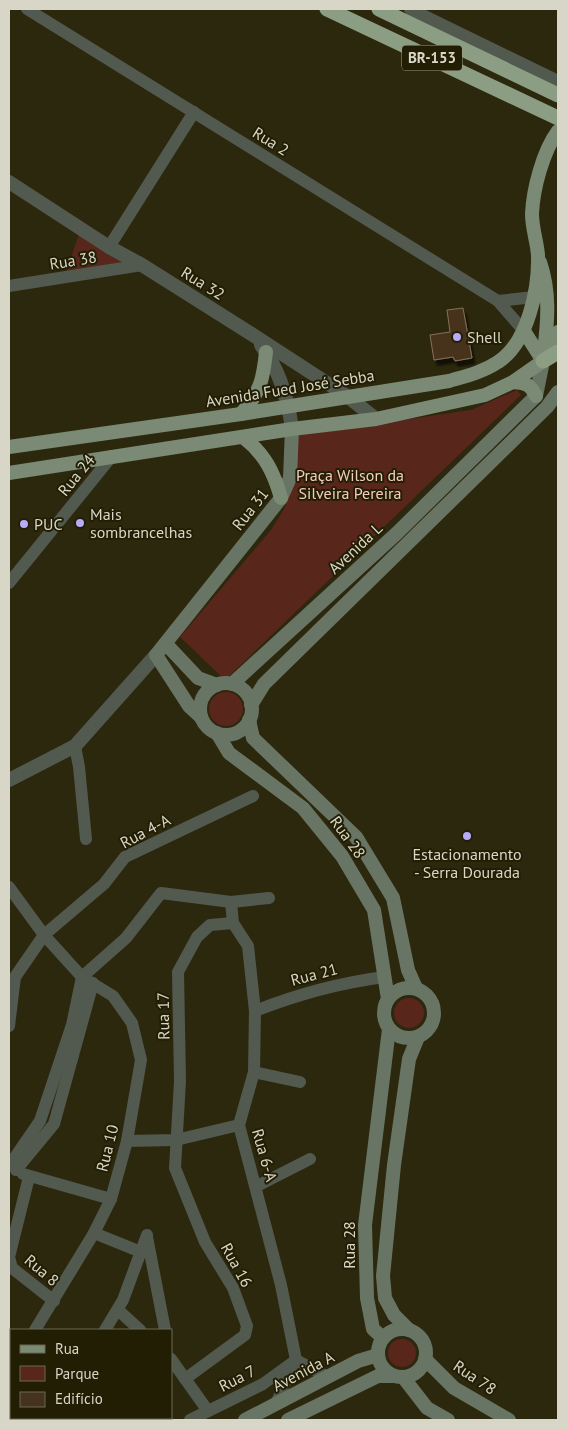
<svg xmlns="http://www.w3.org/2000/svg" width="567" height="1429" font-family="'PT Sans',sans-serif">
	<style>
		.green { fill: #58261b }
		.building { fill: #46331e; stroke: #86715a; filter: url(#shadow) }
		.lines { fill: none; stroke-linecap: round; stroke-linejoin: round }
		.minor { stroke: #52594f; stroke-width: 12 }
		.tertiary { stroke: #52594f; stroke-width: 14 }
		.secondary { stroke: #697564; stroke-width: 14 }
		.primary { stroke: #7b8a75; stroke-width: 14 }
		.motorway { stroke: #8b9d83; stroke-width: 15 }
		.poi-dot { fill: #b8abf7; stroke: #221e04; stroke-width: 2 }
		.labels { text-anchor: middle; stroke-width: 4; stroke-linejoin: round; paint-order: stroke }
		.shield { fill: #221e04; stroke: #a19f8c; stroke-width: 1 }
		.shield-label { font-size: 15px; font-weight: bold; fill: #d8d6c6 }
		.street-label { font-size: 16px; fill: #d8d6c6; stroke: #221e04 }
		.poi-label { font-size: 16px; fill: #d8d6c6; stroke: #221e04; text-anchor: start }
		.park-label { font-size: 16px; fill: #f4cbc1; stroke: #221e04 }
	</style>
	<defs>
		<filter id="shadow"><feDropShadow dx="3" dy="5.5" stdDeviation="1" flood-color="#0009"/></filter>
	</defs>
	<rect width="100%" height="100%" fill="#2c280d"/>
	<!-- green -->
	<g class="green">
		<polygon points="79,234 122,262 66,272"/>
		<polygon points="517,390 521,395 225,680 180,637 271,530 284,509 295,479 298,435 471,410"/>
		<circle cx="226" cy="709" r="17"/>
		<circle cx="409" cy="1013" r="15"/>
		<circle cx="402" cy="1353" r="14"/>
	</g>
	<!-- building -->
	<polygon class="building" points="463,308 472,358 455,361 453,357 434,360 430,335 450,332 447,310"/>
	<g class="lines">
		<!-- minor -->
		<g class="minor">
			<polyline points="27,9 498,301 534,297"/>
			<polyline points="410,9 558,81"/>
			<polyline points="109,247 194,112"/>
			<polyline points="9,286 142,265"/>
			<polyline points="498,301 524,331"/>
			<polyline points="9,583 112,456"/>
			<polyline points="75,746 79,767 86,839"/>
			<polyline points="9,887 44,935 82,977 113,996 132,1023 141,1060 127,1141 111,1199 94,1233 35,1330"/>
			<polyline points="231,902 233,923 248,946 255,1011 254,1072 239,1125 281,1285 296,1360"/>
			<polyline points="82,977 126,938 161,893 231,902 269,898"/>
			<path d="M255,1011C298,994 339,983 384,977"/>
			<polyline points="9,1026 15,977 44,935 104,884 125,857 253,796"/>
			<polyline points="254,1072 300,1082"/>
			<polyline points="127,1141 176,1140 239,1125"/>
			<polyline points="9,1166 40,1121 72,1025 82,977"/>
			<polyline points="16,1170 54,1124 93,983"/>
			<polyline points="23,1174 111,1199"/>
			<polyline points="29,1177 9,1257 12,1268 54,1301"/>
			<polyline points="257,1186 310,1159"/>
			<polyline points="94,1233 141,1252"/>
			<polyline points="147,1237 165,1330"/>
			<polyline points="118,1310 140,1330"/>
			<polyline points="105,1330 123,1300 147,1235"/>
			<polyline points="9,1343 11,1345 9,1347"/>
			<polyline points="171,1359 208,1411"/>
			<polyline points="296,1360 328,1377"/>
			<polyline points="185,1379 245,1335 247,1326 233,1288 205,1242 175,1168 180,1081 178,972 197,937 210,925 233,923"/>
			<polyline points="276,1404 293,1364"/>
			<polyline points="103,1418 105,1420"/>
			<polyline points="190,1420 263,1384 296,1360"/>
		</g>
		<!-- tertiary -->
		<g class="tertiary">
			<polyline points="9,182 109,247 142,265 253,335 347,396 376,419"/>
			<path d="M261,345C279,369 288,399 292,429"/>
			<polyline points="9,780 75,746 156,655"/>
		</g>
		<!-- secondary -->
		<g class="secondary">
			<polyline points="166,644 198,678 217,685"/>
			<circle cx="226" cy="709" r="26"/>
			<polyline points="232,684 396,534 536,396 543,361"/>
			<polyline points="251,705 264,684 547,407 558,392"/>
			<polyline points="201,717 189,706 156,655 281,498 290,478 292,429"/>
			<polyline points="249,720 253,738 356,837 393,898 408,970 416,988"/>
			<polyline points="217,733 229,753 303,808 342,856 374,910 388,999"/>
			<circle cx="409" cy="1013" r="25"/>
			<circle cx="402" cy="1353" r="24"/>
			<polyline points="409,1330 394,1315 385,1298 383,1276 394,1165 409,1059 418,1037"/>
			<polyline points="383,1338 373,1329 367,1298 365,1225 389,1029"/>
			<polyline points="425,1359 454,1388 509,1420"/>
			<polyline points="403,1377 427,1408 448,1420"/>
			<polyline points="245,1420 358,1361 378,1355"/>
			<polyline points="288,1420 378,1376 393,1376"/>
		</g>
		<!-- primary -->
		<g class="primary">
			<path d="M540,262C550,291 548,321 544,351"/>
			<polyline points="524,331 543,361"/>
			<path d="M513,382C526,383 530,384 536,396"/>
			<path d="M241,414C260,392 263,381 266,352"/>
			<path d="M244,438C265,454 274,473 281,498"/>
			<path d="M9,447L241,414L449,381C466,376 483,372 498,362C528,343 539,288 538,255C537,242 532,228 532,214C533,189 543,151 558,131"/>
			<polyline points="9,473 292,429 376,419 485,395 513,382 543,361 558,332"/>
		</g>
		<!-- motorway -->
		<g class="motorway">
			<polyline points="327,9 558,118"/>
			<polyline points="379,9 558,95"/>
			<polyline points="543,361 558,352"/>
		</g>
	</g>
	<!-- markers -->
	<g class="poi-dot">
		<circle cx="457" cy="337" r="5"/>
		<circle cx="80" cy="523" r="5"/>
		<circle cx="24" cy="524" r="5"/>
		<circle cx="467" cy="836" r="5"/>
	</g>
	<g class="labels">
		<!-- shield labels -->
		<rect class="shield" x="402" y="45.5" width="60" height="25" rx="4"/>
		<g class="shield-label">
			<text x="432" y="63">BR-153</text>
		</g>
		<!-- street labels -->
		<g class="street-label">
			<text transform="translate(271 141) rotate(32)" y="6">Rua 2</text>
			<text transform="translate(73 260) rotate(-9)" y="6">Rua 38</text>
			<text transform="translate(203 283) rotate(32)" y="6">Rua 32</text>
			<text transform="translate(290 388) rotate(-9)" y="6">Avenida Fued José Sebba</text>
			<text transform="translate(76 475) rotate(-51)" y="6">Rua 24</text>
			<text transform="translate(250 509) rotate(-52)" y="6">Rua 31</text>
			<text transform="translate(355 548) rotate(-43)" y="6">Avenida L</text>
			<text transform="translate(145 831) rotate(-28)" y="6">Rua 4-A</text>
			<text transform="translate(348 837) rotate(54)" y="6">Rua 28</text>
			<text transform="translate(314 974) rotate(-15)" y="6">Rua 21</text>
			<text transform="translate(163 1016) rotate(-91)" y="6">Rua 17</text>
			<text transform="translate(107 1148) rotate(-76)" y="6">Rua 10</text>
			<text transform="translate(265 1155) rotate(74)" y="6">Rua 6-A</text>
			<text transform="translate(349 1245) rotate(-90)" y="6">Rua 28</text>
			<text transform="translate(237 1265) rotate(61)" y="6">Rua 16</text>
			<text transform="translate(42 1270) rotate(40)" y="6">Rua 8</text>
			<text transform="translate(303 1371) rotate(-28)" y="6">Avenida A</text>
			<text transform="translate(475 1377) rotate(34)" y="6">Rua 78</text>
			<text transform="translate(237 1378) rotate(-27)" y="6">Rua 7</text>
		</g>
		<!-- poi labels -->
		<g class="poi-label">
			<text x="467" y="343">Shell</text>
			<text x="90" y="520">Mais<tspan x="90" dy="18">sombrancelhas</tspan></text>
			<text x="34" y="530">PUC</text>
			<text x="467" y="860" text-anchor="middle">Estacionamento<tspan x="467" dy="18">- Serra Dourada</tspan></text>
		</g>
		<!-- park labels -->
		<g class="park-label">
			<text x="350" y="481">Praça Wilson da<tspan x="350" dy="18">Silveira Pereira</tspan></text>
		</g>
	</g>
	<!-- border -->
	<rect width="567" height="1429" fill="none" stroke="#d8d6c6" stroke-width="20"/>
	<!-- legend -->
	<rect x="10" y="1329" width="162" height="90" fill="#221e04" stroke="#6b6852"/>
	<rect x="20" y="1345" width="25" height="8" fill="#7b8a75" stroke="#6b6852"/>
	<text x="55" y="1354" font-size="15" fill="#d8d6c6">Rua</text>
	<rect x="20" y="1366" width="25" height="15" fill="#58261b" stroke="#6b6852"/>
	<text x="55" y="1379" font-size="15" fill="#d8d6c6">Parque</text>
	<rect x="20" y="1392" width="25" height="15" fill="#46331e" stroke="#6b6852"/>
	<text x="55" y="1404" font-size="15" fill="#d8d6c6">Edifício</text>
</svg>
